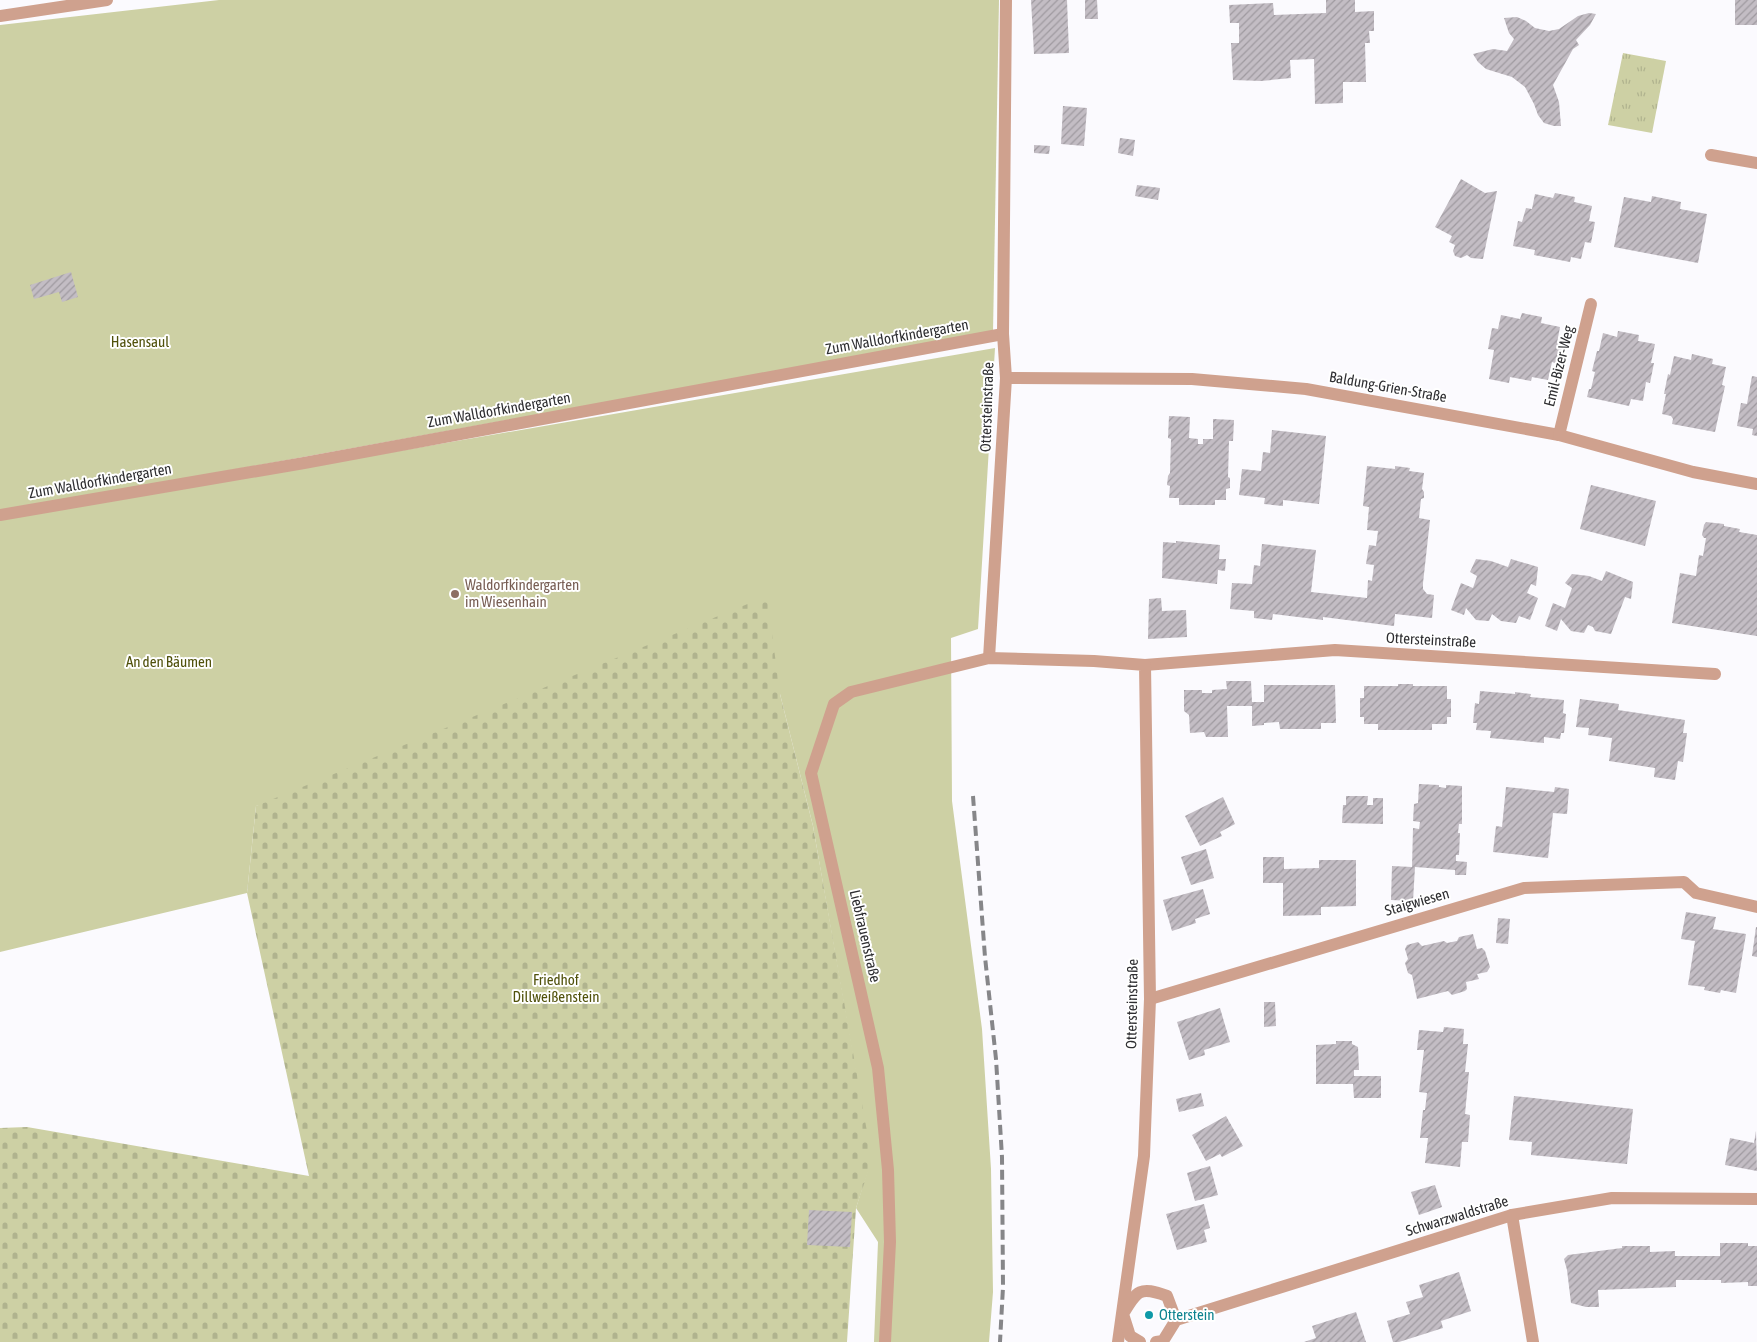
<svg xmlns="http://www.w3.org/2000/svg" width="1757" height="1342" font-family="'Asap Condensed',sans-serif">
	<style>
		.green { fill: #cdd0a4 }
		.cemetery { fill: url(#cemetery-stones) }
		.park { fill: url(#park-tufts) }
		.building { fill: url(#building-hatch) }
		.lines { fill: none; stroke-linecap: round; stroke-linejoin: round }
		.street { stroke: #cfa18e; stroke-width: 12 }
		.rail { stroke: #868689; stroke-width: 4; stroke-dasharray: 10 5; stroke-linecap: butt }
		.education-dot { fill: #8d6e63; stroke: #fff; stroke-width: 2 }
		.culture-dot { fill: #0f9aa8; stroke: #fff; stroke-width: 2 }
		.labels { text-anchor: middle; stroke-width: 4; stroke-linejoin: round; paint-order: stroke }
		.street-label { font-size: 15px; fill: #2e2e31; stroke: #fff }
		.park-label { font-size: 15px; fill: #50510b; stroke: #fff }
		.education-label { font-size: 15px; fill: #785e54; stroke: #fff; text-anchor: start }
		.culture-label { font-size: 15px; fill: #0d838f; stroke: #fff; text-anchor: start }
	</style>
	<defs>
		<pattern id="cemetery-stones" width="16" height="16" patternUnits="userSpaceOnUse" patternTransform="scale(1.25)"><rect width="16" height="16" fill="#cdd0a4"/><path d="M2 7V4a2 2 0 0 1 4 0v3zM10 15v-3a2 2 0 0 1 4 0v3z" fill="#b0b38e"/></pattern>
		<pattern id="park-tufts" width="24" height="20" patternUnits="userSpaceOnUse" patternTransform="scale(1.25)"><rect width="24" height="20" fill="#cdd0a4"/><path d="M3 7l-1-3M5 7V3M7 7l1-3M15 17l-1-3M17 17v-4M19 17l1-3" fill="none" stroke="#b0b38e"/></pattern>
		<pattern id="building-hatch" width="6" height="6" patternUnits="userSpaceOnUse" patternTransform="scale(1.25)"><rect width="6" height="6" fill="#c3bdc4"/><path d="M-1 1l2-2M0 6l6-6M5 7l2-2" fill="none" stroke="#9f9aa0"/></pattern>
	</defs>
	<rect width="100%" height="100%" fill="#fbfafe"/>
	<!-- green -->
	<g class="green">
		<polygon points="219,0 999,0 993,332 0,512 0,25"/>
		<polygon points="995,348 978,629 951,638 952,801 982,1029 991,1169 993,1292 989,1342 874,1342 878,1242 856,1208 871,1160 813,826 780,694 256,806 247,893 0,952 0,520"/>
	</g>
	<!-- cemetery -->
	<polygon class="cemetery" points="767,596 780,694 813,826 872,1160 856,1208 847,1342 0,1342 0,1128 27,1127 309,1176 247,893 256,806"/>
	<!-- park -->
	<polygon class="park" points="1623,53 1666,61 1652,133 1608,125"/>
	<!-- building -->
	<g class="building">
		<polygon points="1031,0 1067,0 1069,53 1034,54"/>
		<polygon points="1085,0 1097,0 1098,19 1085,19"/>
		<polygon points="1326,0 1355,0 1355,12 1374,11 1374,31 1369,31 1370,43 1365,43 1366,82 1343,82 1343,103 1315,104 1314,59 1290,60 1291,78 1261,81 1233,80 1231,43 1239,43 1239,23 1230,23 1229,5 1273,3 1274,15 1326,13"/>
		<rect x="1735" y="0" width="22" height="25"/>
		<polygon points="1589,13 1596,14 1590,25 1576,40 1579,45 1573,49 1553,85 1559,102 1561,126 1554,126 1544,123 1538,115 1534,104 1525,87 1512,77 1486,69 1478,62 1473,54 1493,49 1507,51 1514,39 1509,33 1504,18 1517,17 1526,21 1535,28 1549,31 1559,29 1578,16"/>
		<polygon points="1063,106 1087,108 1084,146 1061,144"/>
		<polygon points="1120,138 1135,140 1133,156 1118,153"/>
		<polygon points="1034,145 1050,146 1049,154 1034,153"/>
		<polygon points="1461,179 1485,193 1497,191 1483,259 1471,258 1467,255 1461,258 1455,256 1453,251 1455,245 1449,242 1452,236 1435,227"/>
		<polygon points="1137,185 1160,188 1158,200 1135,196"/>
		<polygon points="1555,193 1575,197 1574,202 1592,206 1589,221 1595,222 1591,243 1585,242 1581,259 1571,257 1570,262 1534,255 1535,250 1513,246 1518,221 1522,222 1526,208 1532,209 1535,194 1553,198"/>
		<polygon points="1652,196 1681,202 1680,209 1707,214 1698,263 1614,247 1624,197 1651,202"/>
		<polygon points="71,272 78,297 62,302 59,292 34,299 30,285"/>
		<polygon points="1522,313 1542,317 1541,323 1560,327 1557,343 1563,344 1558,364 1552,362 1548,380 1532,377 1531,381 1510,377 1509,383 1489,379 1494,350 1488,349 1492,328 1498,329 1501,315 1520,319"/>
		<polygon points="1618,331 1639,335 1638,341 1655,344 1651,363 1654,363 1650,383 1646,382 1643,401 1631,399 1629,406 1587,397 1589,389 1591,389 1595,372 1592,371 1597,351 1599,351 1603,333 1617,337"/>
		<polygon points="1692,354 1713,359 1712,364 1726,367 1722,385 1725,386 1715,432 1672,424 1673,419 1671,416 1662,414 1666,394 1664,394 1668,374 1670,375 1674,356 1691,360"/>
		<polygon points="1752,376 1757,377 1757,436 1752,435 1753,429 1737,426 1741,403 1747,404"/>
		<polygon points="1169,416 1190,417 1189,438 1198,439 1198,444 1203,444 1203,439 1213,439 1213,419 1234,420 1233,441 1229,441 1228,477 1230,478 1230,488 1226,489 1226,500 1215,500 1215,505 1179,505 1179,498 1169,498 1170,486 1167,485 1168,476 1170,473 1171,439 1168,438"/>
		<polygon points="1272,430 1326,436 1319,504 1283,500 1283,506 1264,504 1265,498 1239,495 1242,469 1261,471 1263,452 1270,453"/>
		<polygon points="1367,466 1395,469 1395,466 1410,468 1409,471 1424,473 1422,489 1424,492 1424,498 1421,499 1419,518 1430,520 1423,583 1423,589 1427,594 1434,595 1432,618 1395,614 1394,626 1323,617 1323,620 1273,614 1272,620 1254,618 1254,611 1230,609 1232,583 1252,584 1254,565 1260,566 1262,544 1316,550 1311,592 1367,598 1368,580 1372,581 1374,565 1366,564 1369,545 1376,546 1378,531 1367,530 1369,507 1363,506"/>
		<polygon points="1591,485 1656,501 1645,546 1580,529"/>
		<polygon points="1706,522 1724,524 1724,526 1740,529 1739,532 1757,535 1757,636 1672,623 1680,573 1696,576 1699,555 1703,556 1706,538 1704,538 1702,535 1704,525"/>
		<polygon points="1176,541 1220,545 1219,559 1226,559 1225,571 1218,570 1217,584 1162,578 1163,542 1176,543"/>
		<polygon points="1476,559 1491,561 1508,567 1511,559 1538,567 1536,586 1531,584 1527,593 1538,598 1530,620 1519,616 1516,623 1501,621 1492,614 1489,621 1476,620 1466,608 1464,615 1451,610 1461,583 1473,588 1477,576 1470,572"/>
		<polygon points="1606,571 1633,582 1631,599 1625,597 1611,634 1595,631 1593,627 1588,625 1584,633 1571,631 1561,619 1557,631 1545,626 1553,603 1565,608 1572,588 1565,583 1572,574 1589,576 1602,581"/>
		<polygon points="1161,598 1162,611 1186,610 1187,637 1148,639 1149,599"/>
		<polygon points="1226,681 1251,681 1252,702 1264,702 1264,685 1335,685 1336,723 1321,723 1321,729 1280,729 1279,722 1264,723 1264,725 1252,726 1252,706 1227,706 1228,737 1206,737 1204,732 1190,733 1189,715 1184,711 1184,690 1202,690 1202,693 1212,693 1212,690 1227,689"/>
		<polygon points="1398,684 1413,684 1413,686 1447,686 1447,699 1451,699 1451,717 1447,717 1447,724 1432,724 1432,730 1378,730 1378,724 1364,724 1364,717 1360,717 1360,698 1364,698 1364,686 1398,686"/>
		<polygon points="1480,691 1515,694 1515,692 1531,694 1530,697 1564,700 1563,713 1566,714 1564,733 1561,733 1560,739 1544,737 1544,743 1490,738 1491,731 1476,730 1477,723 1473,723 1475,703 1479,704"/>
		<polygon points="1580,699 1619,704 1618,710 1685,720 1683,733 1687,733 1683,762 1678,761 1675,780 1654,777 1655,768 1609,761 1612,738 1588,735 1589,728 1576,727"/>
		<polygon points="1419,784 1439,785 1439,787 1446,788 1446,785 1462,786 1462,824 1459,824 1458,833 1460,833 1459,855 1456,855 1456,861 1467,862 1466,875 1455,875 1455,870 1415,867 1413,901 1391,900 1392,866 1412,867 1413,828 1419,829 1420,822 1413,821 1414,804 1418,803"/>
		<polygon points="1506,787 1554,792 1555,787 1569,789 1567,814 1553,813 1548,858 1493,852 1496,826 1502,827"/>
		<polygon points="1346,796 1368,796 1367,805 1373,805 1373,798 1383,798 1383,824 1342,823 1343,805 1346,805"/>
		<polygon points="1223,797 1235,824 1220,832 1222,836 1200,846 1185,816"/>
		<polygon points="1206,849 1214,878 1191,885 1181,857"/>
		<polygon points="1263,857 1284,857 1284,869 1319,868 1319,860 1356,860 1356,906 1321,907 1321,915 1283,916 1283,883 1263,883"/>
		<polygon points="1203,889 1210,914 1195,919 1196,923 1172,931 1163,900"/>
		<polygon points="1686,912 1716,917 1713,929 1746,934 1736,993 1721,990 1720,993 1704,990 1705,987 1688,985 1695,941 1681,939"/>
		<polygon points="1498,918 1510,919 1508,944 1496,943"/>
		<polygon points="1756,927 1757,927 1757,957 1752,956"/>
		<polygon points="1473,934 1477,949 1482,948 1485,951 1490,967 1487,972 1477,974 1479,979 1466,982 1467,989 1465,991 1452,995 1448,991 1417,999 1412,975 1408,973 1405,963 1408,959 1405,949 1407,945 1418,942 1422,946 1444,941 1447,943 1457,941 1459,937"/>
		<polygon points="1264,1002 1275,1002 1276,1026 1264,1027"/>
		<polygon points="1220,1008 1230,1042 1204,1050 1205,1055 1189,1060 1177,1022"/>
		<polygon points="1444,1027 1464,1029 1463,1044 1468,1044 1465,1072 1469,1072 1465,1114 1470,1115 1468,1142 1462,1142 1460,1167 1425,1163 1428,1138 1420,1138 1423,1110 1425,1110 1427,1093 1419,1092 1424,1050 1417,1050 1419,1030 1443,1032"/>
		<polygon points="1336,1041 1352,1041 1352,1044 1358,1047 1359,1070 1354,1070 1354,1076 1381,1076 1381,1098 1354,1098 1353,1084 1316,1084 1316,1045 1336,1044"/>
		<polygon points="1201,1093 1204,1106 1179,1112 1176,1099"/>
		<polygon points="1514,1096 1633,1109 1627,1164 1531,1155 1532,1142 1509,1140"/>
		<polygon points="1226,1116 1243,1146 1222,1157 1220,1154 1206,1161 1192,1135"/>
		<polygon points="1756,1131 1757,1171 1725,1165 1730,1138 1754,1143"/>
		<polygon points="1210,1166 1218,1195 1195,1201 1187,1173"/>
		<polygon points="1435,1185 1442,1207 1419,1215 1411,1192"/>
		<polygon points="1204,1204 1210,1228 1204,1230 1207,1242 1177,1250 1166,1214"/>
		<polygon points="809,1210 852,1212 850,1247 807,1245"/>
		<polygon points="1720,1243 1748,1243 1748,1246 1757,1246 1757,1286 1748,1286 1748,1282 1721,1283 1721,1280 1676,1280 1676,1287 1598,1290 1599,1307 1586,1307 1571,1303 1567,1270 1564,1259 1568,1255 1622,1248 1622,1246 1650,1246 1650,1252 1675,1251 1675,1256 1720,1256"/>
		<polygon points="1459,1272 1471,1311 1441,1321 1443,1328 1399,1342 1393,1342 1387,1321 1410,1314 1406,1302 1423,1297 1419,1285"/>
		<polygon points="1356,1312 1366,1342 1304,1342 1316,1338 1312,1326"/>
	</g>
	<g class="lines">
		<!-- street -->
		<g class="street">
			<polyline points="0,16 107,0"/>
			<polyline points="1711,155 1757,163"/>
			<polyline points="1006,378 1192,379 1306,389 1559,435 1693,472 1757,484"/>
			<polyline points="1559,435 1591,304"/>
			<polyline points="0,515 304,463 1003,334"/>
			<polyline points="989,658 1006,378 1003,334 1006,0"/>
			<polyline points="1145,665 1335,650 1715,674"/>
			<polyline points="1150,999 1524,888 1684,882 1696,893 1757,907"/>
			<polyline points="1512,1215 1533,1342"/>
			<polyline points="885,1342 890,1242 888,1170 878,1068 811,773 834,704 851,692 989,658 1094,661 1145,665 1150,999 1144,1156 1118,1342"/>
			<path d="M1140,1342L1130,1336L1123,1314C1137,1290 1140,1286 1167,1296L1176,1320"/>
			<polyline points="1156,1342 1163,1341 1176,1320 1512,1215 1612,1198 1757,1199"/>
		</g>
		<!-- rail -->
		<polyline class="rail" points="973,796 985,957 996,1059 1002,1157 1003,1287 1000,1342"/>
	</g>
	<!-- markers -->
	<circle class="education-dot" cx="455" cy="594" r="5"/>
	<circle class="culture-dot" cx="1149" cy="1315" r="5"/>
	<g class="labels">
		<!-- street labels -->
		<g class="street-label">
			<text transform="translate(897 337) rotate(-10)" y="5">Zum Walldorfkindergarten</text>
			<text transform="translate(1559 366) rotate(-76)" y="5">Emil-Bizer-Weg</text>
			<text transform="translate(1388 387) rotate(10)" y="5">Baldung-Grien-Straße</text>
			<text transform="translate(987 407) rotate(-88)" y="5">Ottersteinstraße</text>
			<text transform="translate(499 410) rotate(-10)" y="5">Zum Walldorfkindergarten</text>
			<text transform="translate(100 481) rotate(-10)" y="5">Zum Walldorfkindergarten</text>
			<text transform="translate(1431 640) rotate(3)" y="5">Ottersteinstraße</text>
			<text transform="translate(1417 902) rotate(-16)" y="5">Staigwiesen</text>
			<text transform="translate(865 936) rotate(77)" y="5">Liebfrauenstraße</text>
			<text transform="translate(1132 1004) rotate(-89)" y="5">Ottersteinstraße</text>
			<text transform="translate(1457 1216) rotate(-17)" y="5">Schwarzwaldstraße</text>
		</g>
		<!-- park labels -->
		<g class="park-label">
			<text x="140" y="347">Hasensaul</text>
			<text x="169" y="667">An den Bäumen</text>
			<text x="556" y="985">Friedhof<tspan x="556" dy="17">Dillweißenstein</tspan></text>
		</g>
		<!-- education labels -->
		<g class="education-label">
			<text x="465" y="590">Waldorfkindergarten<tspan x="465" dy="17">im Wiesenhain</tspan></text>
		</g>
		<!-- culture labels -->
		<g class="culture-label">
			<text x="1159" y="1320">Otterstein</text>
		</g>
	</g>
</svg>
